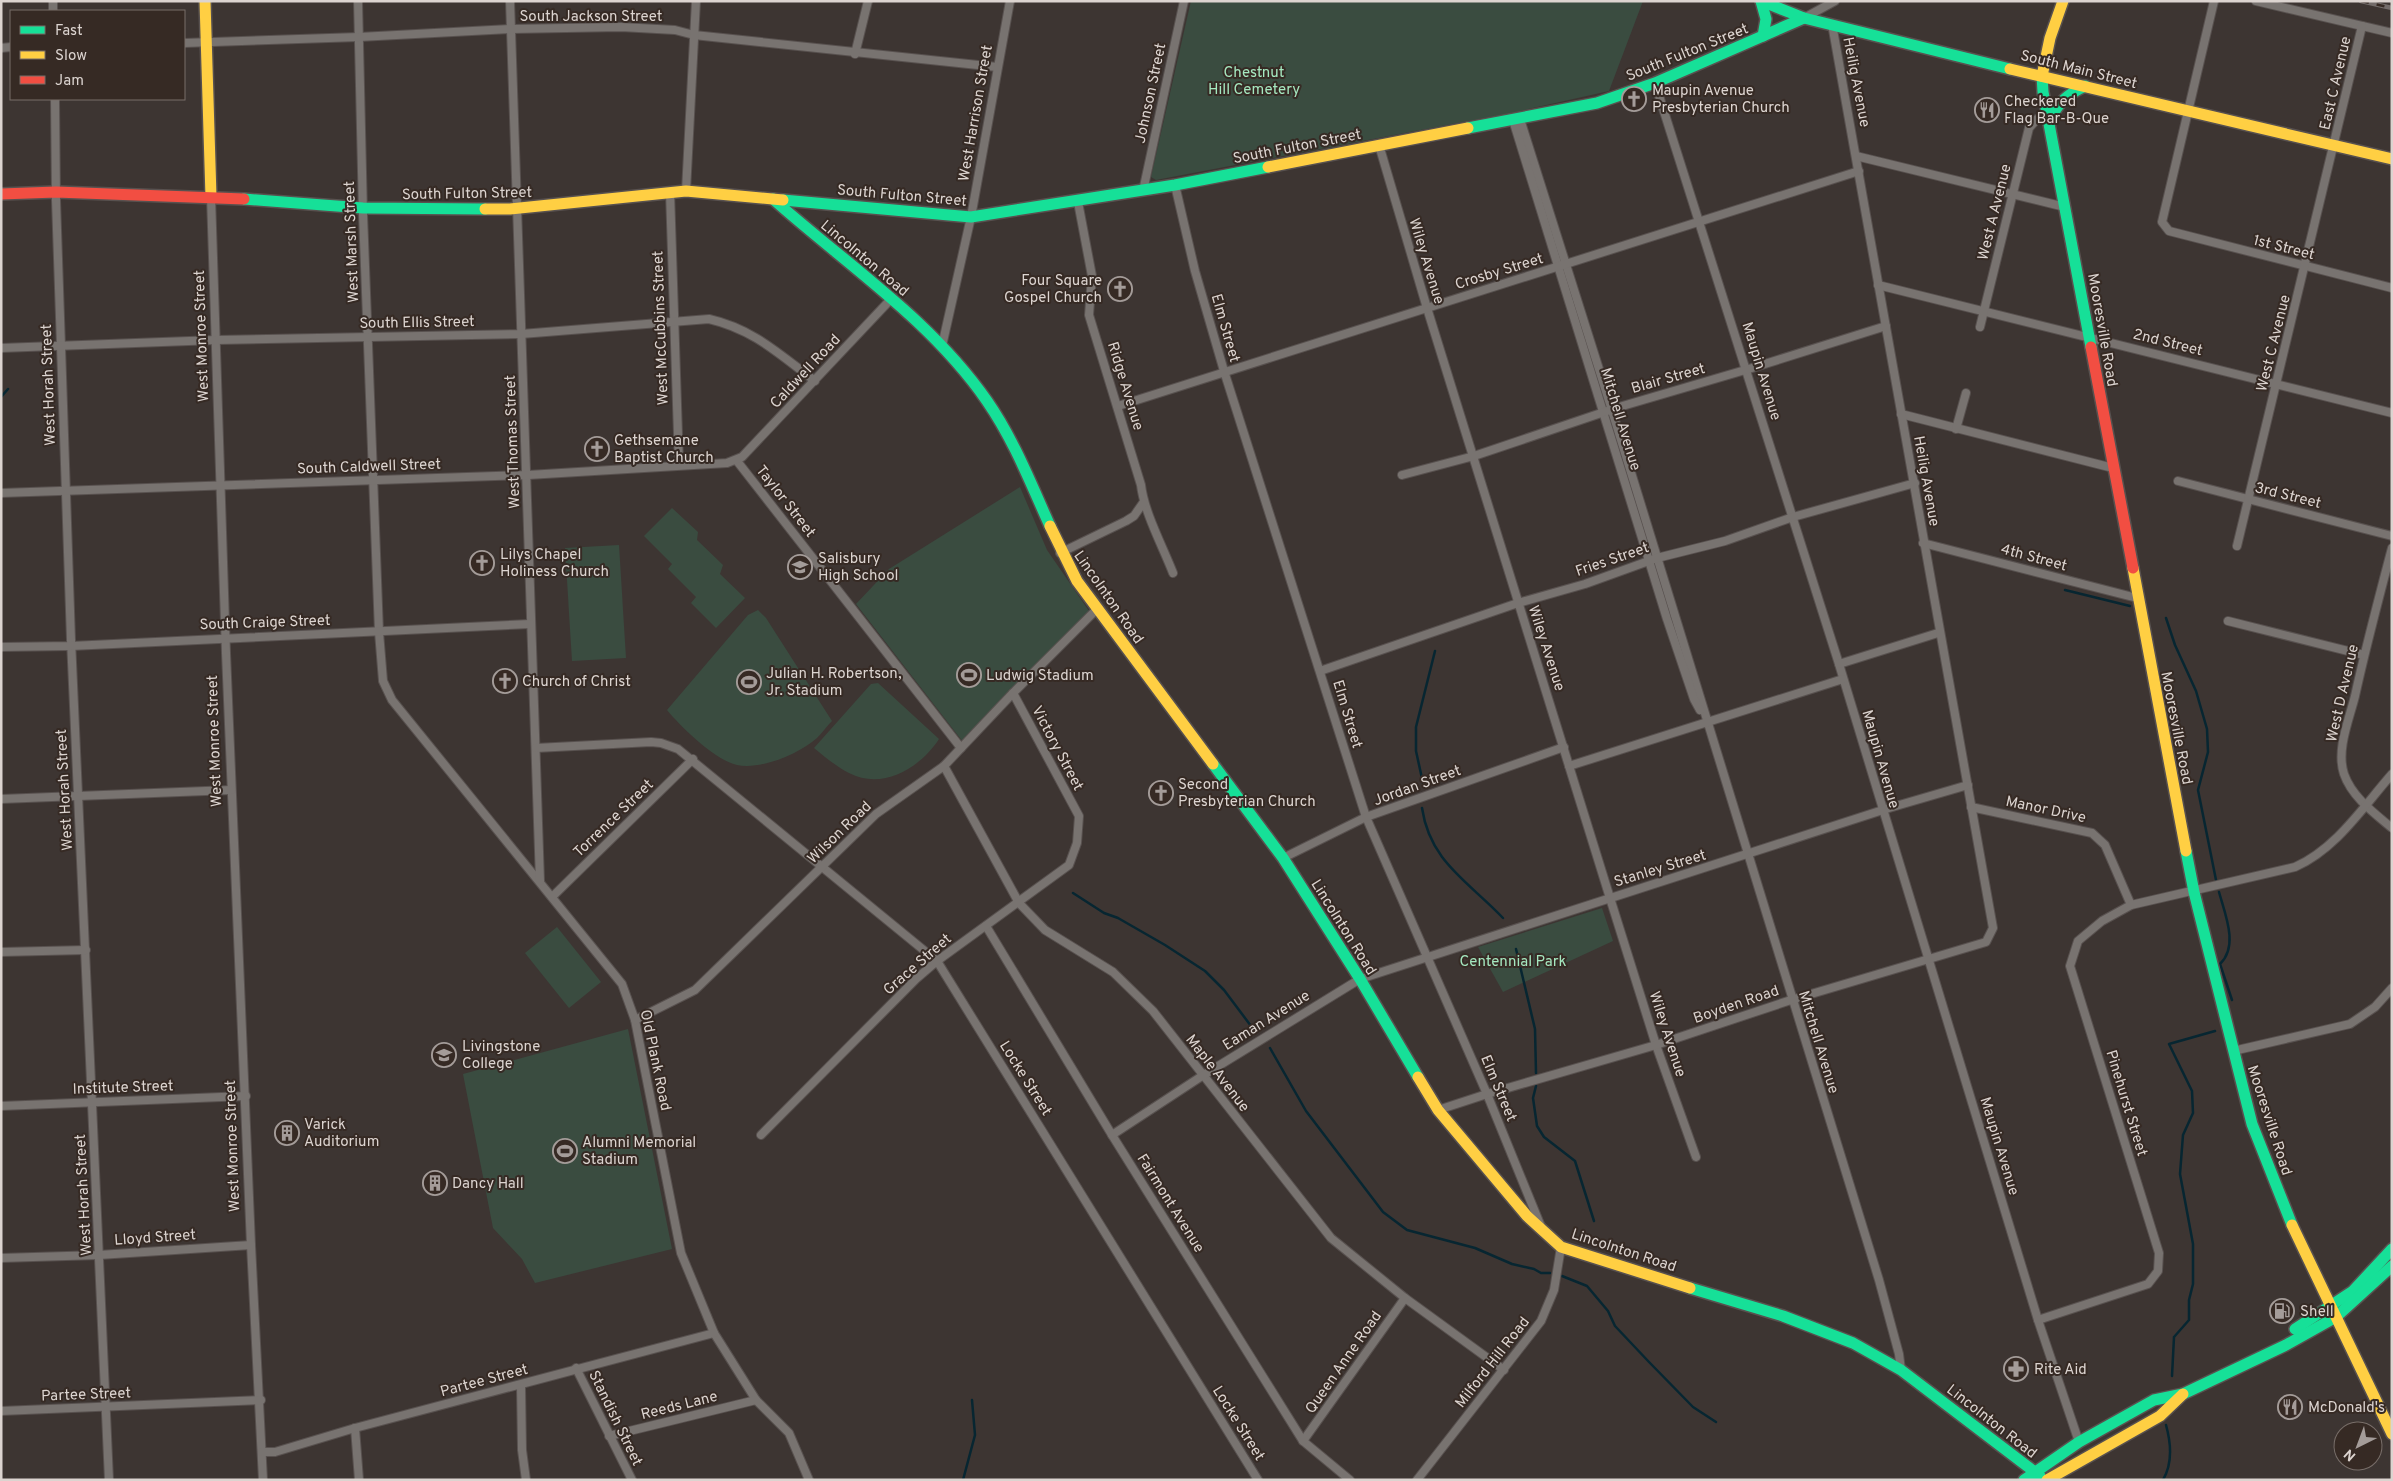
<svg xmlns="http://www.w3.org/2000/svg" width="2393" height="1481" font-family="Overpass,sans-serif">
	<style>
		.green { fill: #3a4c40 }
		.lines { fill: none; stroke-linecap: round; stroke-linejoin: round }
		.stream { stroke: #072631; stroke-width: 2.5 }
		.street-casing { stroke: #58514f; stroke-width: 10 }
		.fast-casing { stroke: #58514f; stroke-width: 14 }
		.slow-casing { stroke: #58514f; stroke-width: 14 }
		.jam-casing { stroke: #58514f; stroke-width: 14 }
		.street { stroke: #787370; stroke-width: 8 }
		.fast { stroke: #16e098; stroke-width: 11 }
		.slow { stroke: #ffcf43; stroke-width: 11 }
		.jam { stroke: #f24e42; stroke-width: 11 }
		.rail-casing { stroke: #736c6a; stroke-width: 4.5 }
		.rail { stroke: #362a24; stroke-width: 2.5; stroke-dasharray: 8; stroke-linecap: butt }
		.labels { text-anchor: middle; stroke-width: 4; stroke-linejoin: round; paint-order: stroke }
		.street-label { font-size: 15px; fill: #dcd4d0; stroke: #362a24 }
		.park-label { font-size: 15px; fill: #a5e8c0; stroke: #362a24 }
		.poi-label { font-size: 15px; fill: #dcd4d0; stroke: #362a24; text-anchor: start }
	</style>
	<rect width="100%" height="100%" fill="#3d3532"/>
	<!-- green -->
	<g class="green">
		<polygon points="1191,1 1643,1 1609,91 1511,113 1156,180 1151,177"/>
		<polygon points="1020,487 1047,550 1089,611 963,742 856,604 889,569"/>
		<polygon points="672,508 698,532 697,540 723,565 720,574 745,598 716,628 691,603 696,597 668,569 672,564 644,536"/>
		<polygon points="619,545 626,658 572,661 565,548"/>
		<path d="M758,610L766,618L832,721C827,726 822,733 817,738C799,754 761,770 737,765C715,760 681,727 667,710L748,615Z"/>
		<path d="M878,683L939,739C921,767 883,791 849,773C837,767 825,757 814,748L871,684Z"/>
		<polygon points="1602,908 1613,941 1503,992 1478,947"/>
		<polygon points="557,927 601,982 569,1008 525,953"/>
		<polygon points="628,1029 672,1249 535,1283 522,1259 493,1228 463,1074"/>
	</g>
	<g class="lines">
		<!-- stream -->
		<g class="stream">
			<polyline points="1,397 8,389"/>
			<polyline points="2065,590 2130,606"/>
			<polyline points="2166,618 2175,645 2196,691 2207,729 2208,752 2198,790 2216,880"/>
			<polyline points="1423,783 1416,751 1416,727 1435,651"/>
			<path d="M1422,808C1430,862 1468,881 1503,918"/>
			<path d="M2219,892C2225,914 2239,946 2220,964L2232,1000"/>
			<polyline points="1073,893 1104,913 1118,918 1165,945 1205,971 1224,990 1254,1030"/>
			<polyline points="1516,949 1535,1029 1536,1073"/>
			<polyline points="1270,1048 1306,1111 1383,1212 1407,1230 1475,1248 1512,1264 1534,1269 1541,1273 1550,1273"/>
			<polyline points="1536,1086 1533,1098 1537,1126 1544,1137 1575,1161 1594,1221"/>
			<polyline points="1562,1276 1587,1286 1608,1311 1615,1326 1649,1362 1693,1407 1716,1422"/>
			<polyline points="2172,1376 2174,1337 2189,1320 2189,1300 2193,1284 2193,1244 2180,1174 2183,1135 2193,1113 2192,1091 2169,1044 2215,1031"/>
			<polyline points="963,1480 975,1435 972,1400"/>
			<path d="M2163,1480C2173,1463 2171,1443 2166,1425"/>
		</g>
		<defs>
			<g id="street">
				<polyline points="53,1 53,11"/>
				<polyline points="358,1 363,214 379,632 383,681 392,700 622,984 635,1020 681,1253 714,1333 756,1400 789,1433 809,1480"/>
				<path d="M510,1C520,295 532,588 540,881"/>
				<polyline points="2214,1 2162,222 2169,231 2392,288"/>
				<polyline points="2256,1 2392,33"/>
				<polyline points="1804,18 1835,1"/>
				<polyline points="184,43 359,37 511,29 621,27 675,30 694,35 997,67"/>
				<polyline points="1,48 11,47"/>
				<polyline points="855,54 868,1"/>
				<polyline points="1655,83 1839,664 2038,1320 2079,1442"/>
				<polyline points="55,99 56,200 71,640 109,1480"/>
				<polyline points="1520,119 1610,404 1879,1280 1899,1354 1901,1370"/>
				<polyline points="1513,120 1667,619 1694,699 1700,710"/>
				<polyline points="1379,145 1427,308 1610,898 1656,1045 1696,1157"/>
				<polyline points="1856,156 2065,207"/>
				<polyline points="1175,185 1195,271 1224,371 1366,817 1487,1094 1542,1229"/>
				<polyline points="686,191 696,1"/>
				<polyline points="1143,191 1184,1"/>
				<polyline points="670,192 679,465"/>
				<polyline points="211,197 226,653 251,1245 263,1480"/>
				<path d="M1078,202L1092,276L1089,315L1141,485C1144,512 1163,547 1173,573"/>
				<polyline points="1878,285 2392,413"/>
				<polyline points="1980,327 2029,128 2037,119 2048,115"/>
				<polyline points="942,346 971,217 1010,1"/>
				<path d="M1,348L216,340L521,334L709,319C753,329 779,354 815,381"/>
				<polyline points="1118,406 1859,171"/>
				<polyline points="1901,414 2113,468"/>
				<polyline points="1956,429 1966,393"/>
				<polyline points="737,461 961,748"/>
				<polyline points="1402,475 1474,456 1619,407 1752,368 1886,326"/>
				<polyline points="2178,481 2392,536"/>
				<polyline points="1,493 528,475 727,463 742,457 892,298"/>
				<polyline points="1923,543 2137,598"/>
				<polyline points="2237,546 2362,26"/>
				<path d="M2392,548C2379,597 2366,646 2355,696C2349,720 2336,750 2344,774C2352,797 2374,813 2392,828"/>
				<polyline points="1060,553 1126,521 1134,516 1143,503"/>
				<polyline points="2228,621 2364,655"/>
				<polyline points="1,647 71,646 530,624"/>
				<polyline points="1839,664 1938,633"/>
				<polyline points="1320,671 1518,603 1585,584 1657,558 1725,541 1793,517 1915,483"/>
				<polyline points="536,748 651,742 661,743 678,749 937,961 1258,1480"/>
				<polyline points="944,766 1019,903 1045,930 1113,972 1153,1011 1331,1238 1405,1298 1504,1370"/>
				<polyline points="1569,766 1843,679"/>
				<polyline points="1,799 231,790"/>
				<polyline points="1971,807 2092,833 2105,845 2131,905"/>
				<polyline points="1283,858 1366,817 1564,747"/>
				<polyline points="552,897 693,759"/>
				<polyline points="986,926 1112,1135 1303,1441 1350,1480"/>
				<polyline points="1,952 86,950"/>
				<polyline points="635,1020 695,990 876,814 944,766 1013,693 1096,610"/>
				<polyline points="2233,1051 2350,1024 2375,1007 2392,988"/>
				<polyline points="1,1106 246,1096"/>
				<polyline points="1438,1110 1487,1094 1656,1045 1791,1000 1986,942 1993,928 1832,24"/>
				<polyline points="761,1135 916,979 937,961 1069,865 1077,843 1079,816 1013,693"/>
				<polyline points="1112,1135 1202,1076 1360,979 1889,808 1968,785"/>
				<polyline points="1,1258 99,1255 251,1245"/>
				<path d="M2038,1320L2148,1284L2158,1271L2159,1253L2070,966L2078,941L2102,921L2131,905L2295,867C2336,849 2363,807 2392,774"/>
				<polyline points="576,1368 632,1480"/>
				<polyline points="521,1386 522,1450 526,1480"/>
				<polyline points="1,1411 261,1400"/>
				<polyline points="355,1428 359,1480"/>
				<polyline points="609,1436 756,1400"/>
				<polyline points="1303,1441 1405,1298"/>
				<polyline points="262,1452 275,1452 355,1428 714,1333"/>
				<polyline points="1417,1480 1541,1321 1554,1290 1561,1247"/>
			</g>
			<g id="fast">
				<polyline points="1761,1 1804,18 2010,69"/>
				<polyline points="1761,1 1766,19 1763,36"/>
				<polyline points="2042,76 2043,92 2091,347"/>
				<path d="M2050,121C2057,103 2068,94 2085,86"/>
				<polyline points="1468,128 1597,103 1655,83 1804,18"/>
				<polyline points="244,199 363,208 485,209"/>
				<path d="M773,199C846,264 931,320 987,401C1014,440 1031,484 1050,526"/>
				<polyline points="783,200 971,217 1175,185 1268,167"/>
				<polyline points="1213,764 1283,858 1360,979 1418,1077"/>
				<polyline points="2186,851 2194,892 2252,1124 2292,1225"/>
				<polyline points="1690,1288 1783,1316 1853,1343 1901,1370 2040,1476"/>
				<polyline points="2295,1329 2353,1291 2392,1249"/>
				<polyline points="2024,1480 2079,1442 2154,1400 2183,1394 2286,1345 2336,1317 2392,1266"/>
			</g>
			<g id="slow">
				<polyline points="205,1 211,197"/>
				<polyline points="2010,69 2392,159"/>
				<polyline points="2042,76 2050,38 2063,1"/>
				<polyline points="1268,167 1468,128"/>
				<polyline points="485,209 510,209 686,191 783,200"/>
				<polyline points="1050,526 1077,581 1213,764"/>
				<polyline points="2133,568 2186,851"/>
				<polyline points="1418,1077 1438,1110 1527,1216 1561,1247 1690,1288"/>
				<polyline points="2292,1225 2392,1434"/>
				<polyline points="2047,1480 2160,1416 2183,1394"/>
			</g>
			<g id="jam">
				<polyline points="1,194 56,192 244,199"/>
				<polyline points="2091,347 2133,568"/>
			</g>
		</defs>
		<!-- street casing -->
		<use href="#street" class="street-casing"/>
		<!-- fast casing -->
		<use href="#fast" class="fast-casing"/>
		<!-- slow casing -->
		<use href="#slow" class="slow-casing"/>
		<!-- jam casing -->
		<use href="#jam" class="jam-casing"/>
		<!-- street -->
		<use href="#street" class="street"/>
		<!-- fast -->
		<use href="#fast" class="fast"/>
		<!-- slow -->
		<use href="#slow" class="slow"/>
		<!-- jam -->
		<use href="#jam" class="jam"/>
		<defs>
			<polyline id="rail" points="2361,1 2392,8"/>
		</defs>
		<!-- rail casing -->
		<use href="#rail" class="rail-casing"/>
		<!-- rail -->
		<use href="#rail" class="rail"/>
	</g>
	<!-- icons -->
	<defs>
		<symbol id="church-ring" viewBox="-11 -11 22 22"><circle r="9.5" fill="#362a24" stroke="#a49c99" stroke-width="1.5"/><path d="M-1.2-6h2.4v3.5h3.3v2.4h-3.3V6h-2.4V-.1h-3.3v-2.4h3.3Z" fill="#a49c99"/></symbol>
		<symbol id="restaurant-ring" viewBox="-11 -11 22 22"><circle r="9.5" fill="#362a24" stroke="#a49c99" stroke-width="1.5"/><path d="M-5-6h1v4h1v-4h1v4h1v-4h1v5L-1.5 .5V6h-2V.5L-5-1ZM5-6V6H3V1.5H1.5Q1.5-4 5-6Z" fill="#a49c99"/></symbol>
		<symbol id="school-ring" viewBox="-11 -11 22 22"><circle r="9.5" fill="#362a24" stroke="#a49c99" stroke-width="1.5"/><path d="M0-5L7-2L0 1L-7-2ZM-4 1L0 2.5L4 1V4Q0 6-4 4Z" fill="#a49c99"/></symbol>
		<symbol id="stadium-ring" viewBox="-11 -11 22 22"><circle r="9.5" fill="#362a24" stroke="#a49c99" stroke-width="1.5"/><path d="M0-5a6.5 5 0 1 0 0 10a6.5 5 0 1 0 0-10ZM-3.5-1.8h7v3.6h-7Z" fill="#a49c99"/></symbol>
		<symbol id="university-ring" viewBox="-11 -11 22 22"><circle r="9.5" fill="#362a24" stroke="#a49c99" stroke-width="1.5"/><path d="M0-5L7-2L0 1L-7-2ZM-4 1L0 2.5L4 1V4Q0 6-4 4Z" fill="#a49c99"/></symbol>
		<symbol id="building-ring" viewBox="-11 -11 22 22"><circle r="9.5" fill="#362a24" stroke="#a49c99" stroke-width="1.5"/><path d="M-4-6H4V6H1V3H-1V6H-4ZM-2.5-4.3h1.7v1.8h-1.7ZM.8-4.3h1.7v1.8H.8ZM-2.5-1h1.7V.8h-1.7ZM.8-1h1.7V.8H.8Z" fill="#a49c99"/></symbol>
		<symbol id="fuel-ring" viewBox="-11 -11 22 22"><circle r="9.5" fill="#362a24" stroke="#a49c99" stroke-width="1.5"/><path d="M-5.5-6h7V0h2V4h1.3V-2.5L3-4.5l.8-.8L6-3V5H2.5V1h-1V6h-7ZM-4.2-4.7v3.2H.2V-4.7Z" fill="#a49c99"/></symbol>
		<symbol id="pharmacy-ring" viewBox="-11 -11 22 22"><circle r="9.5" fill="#362a24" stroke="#a49c99" stroke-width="1.5"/><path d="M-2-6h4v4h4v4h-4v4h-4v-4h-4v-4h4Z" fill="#a49c99"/></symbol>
	</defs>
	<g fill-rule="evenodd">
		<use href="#church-ring" x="1620" y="85" width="28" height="28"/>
		<use href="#restaurant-ring" x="1973" y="96" width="28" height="28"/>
		<use href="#church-ring" x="1106" y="275" width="28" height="28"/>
		<use href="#church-ring" x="583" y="435" width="28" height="28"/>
		<use href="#church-ring" x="468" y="549" width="28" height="28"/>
		<use href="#school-ring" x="786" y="553" width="28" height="28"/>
		<use href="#stadium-ring" x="955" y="661" width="28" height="28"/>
		<use href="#church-ring" x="491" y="667" width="28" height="28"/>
		<use href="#stadium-ring" x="735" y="668" width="28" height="28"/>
		<use href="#church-ring" x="1147" y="779" width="28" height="28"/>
		<use href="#university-ring" x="430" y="1041" width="28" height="28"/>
		<use href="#building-ring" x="273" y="1119" width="28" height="28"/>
		<use href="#stadium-ring" x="551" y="1137" width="28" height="28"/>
		<use href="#building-ring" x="421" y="1169" width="28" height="28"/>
		<use href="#fuel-ring" x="2268" y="1297" width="28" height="28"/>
		<use href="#pharmacy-ring" x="2002" y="1355" width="28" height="28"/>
		<use href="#restaurant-ring" x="2276" y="1393" width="28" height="28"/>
	</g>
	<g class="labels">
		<!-- street labels -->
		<g class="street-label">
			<text x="591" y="21">South Jackson Street</text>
			<text transform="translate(1687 52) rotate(-22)" y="5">South Fulton Street</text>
			<text transform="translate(2079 69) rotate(14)" y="5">South Main Street</text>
			<text transform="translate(1857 82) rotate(79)" y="5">Heilig Avenue</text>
			<text transform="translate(2335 83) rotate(-77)" y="5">East C Avenue</text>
			<text transform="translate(1150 93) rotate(-78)" y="5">Johnson Street</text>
			<text transform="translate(975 113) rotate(-80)" y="5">West Harrison Street</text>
			<text transform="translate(1297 146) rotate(-11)" y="5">South Fulton Street</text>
			<text transform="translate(467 193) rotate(-1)" y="5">South Fulton Street</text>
			<text transform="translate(902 195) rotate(5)" y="5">South Fulton Street</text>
			<text transform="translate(1994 212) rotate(-76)" y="5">West A Avenue</text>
			<text transform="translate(351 242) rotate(-92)" y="5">West Marsh Street</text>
			<text transform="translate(2284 247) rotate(14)" y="5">1st Street</text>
			<text transform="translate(865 258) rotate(40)" y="5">Lincolnton Road</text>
			<text transform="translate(1427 261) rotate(73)" y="5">Wiley Avenue</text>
			<text transform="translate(1499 271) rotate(-17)" y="5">Crosby Street</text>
			<text transform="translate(417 322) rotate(-1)" y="5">South Ellis Street</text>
			<text transform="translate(660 328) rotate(-92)" y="5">West McCubbins Street</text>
			<text transform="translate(1226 328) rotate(74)" y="5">Elm Street</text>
			<text transform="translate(2103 330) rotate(80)" y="5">Mooresville Road</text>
			<text transform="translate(201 336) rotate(-92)" y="5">West Monroe Street</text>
			<text transform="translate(2168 342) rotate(14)" y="5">2nd Street</text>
			<text transform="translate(2273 343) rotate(-76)" y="5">West C Avenue</text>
			<text transform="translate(805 371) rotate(-47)" y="5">Caldwell Road</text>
			<text transform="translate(1762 371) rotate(73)" y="5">Maupin Avenue</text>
			<text transform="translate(1668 378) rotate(-16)" y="5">Blair Street</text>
			<text transform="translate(48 385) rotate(-92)" y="5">West Horah Street</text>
			<text transform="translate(1126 386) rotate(73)" y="5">Ridge Avenue</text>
			<text transform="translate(1621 419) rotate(73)" y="5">Mitchell Avenue</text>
			<text transform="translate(512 442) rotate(-92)" y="5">West Thomas Street</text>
			<text transform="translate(369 466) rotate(-2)" y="5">South Caldwell Street</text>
			<text transform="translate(1927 481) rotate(80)" y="5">Heilig Avenue</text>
			<text transform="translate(2288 495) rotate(14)" y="5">3rd Street</text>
			<text transform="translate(786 501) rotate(52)" y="5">Taylor Street</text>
			<text transform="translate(2034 557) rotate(15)" y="5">4th Street</text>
			<text transform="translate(1612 559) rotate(-19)" y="5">Fries Street</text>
			<text transform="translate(1109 597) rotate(55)" y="5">Lincolnton Road</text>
			<text transform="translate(265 622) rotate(-2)" y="5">South Craige Street</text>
			<text transform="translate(1547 648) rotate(72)" y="5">Wiley Avenue</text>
			<text transform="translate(2342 693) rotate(-77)" y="5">West D Avenue</text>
			<text transform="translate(1348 714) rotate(73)" y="5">Elm Street</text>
			<text transform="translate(2177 728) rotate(79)" y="5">Mooresville Road</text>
			<text transform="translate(214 741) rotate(-92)" y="5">West Monroe Street</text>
			<text transform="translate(1058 748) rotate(62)" y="5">Victory Street</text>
			<text transform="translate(1881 759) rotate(74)" y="5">Maupin Avenue</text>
			<text transform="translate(1417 785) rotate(-20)" y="5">Jordan Street</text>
			<text transform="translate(64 790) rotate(-93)" y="5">West Horah Street</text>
			<text transform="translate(2046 809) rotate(12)" y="5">Manor Drive</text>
			<text transform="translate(613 818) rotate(-44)" y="5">Torrence Street</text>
			<text transform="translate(839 832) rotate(-44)" y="5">Wilson Road</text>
			<text transform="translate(1660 868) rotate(-17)" y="5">Stanley Street</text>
			<text transform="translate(1344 927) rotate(58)" y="5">Lincolnton Road</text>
			<text transform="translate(917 964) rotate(-41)" y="5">Grace Street</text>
			<text transform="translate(1736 1004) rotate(-19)" y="5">Boyden Road</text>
			<text transform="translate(1266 1020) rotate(-32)" y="5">Eaman Avenue</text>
			<text transform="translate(1668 1034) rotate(72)" y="5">Wiley Avenue</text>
			<text transform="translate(1819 1042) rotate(73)" y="5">Mitchell Avenue</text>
			<text transform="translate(656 1060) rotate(78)" y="5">Old Plank Road</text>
			<text transform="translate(1218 1073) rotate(52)" y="5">Maple Avenue</text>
			<text transform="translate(1026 1078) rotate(58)" y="5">Locke Street</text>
			<text transform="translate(123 1087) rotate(-2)" y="5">Institute Street</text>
			<text transform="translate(1499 1088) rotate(67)" y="5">Elm Street</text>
			<text transform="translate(2127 1103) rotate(73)" y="5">Pinehurst Street</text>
			<text transform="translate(2270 1120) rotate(72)" y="5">Mooresville Road</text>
			<text transform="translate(232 1146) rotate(-92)" y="5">West Monroe Street</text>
			<text transform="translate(2000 1146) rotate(73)" y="5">Maupin Avenue</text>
			<text transform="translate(83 1195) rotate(-93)" y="5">West Horah Street</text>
			<text transform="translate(1171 1203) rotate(58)" y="5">Fairmont Avenue</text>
			<text transform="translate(155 1237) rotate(-4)" y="5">Lloyd Street</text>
			<text transform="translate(1624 1250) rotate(18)" y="5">Lincolnton Road</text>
			<text transform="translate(1343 1362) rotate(-55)" y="5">Queen Anne Road</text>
			<text transform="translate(1492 1362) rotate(-52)" y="5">Milford Hill Road</text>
			<text transform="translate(484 1380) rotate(-15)" y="5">Partee Street</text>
			<text transform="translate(86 1394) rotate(-2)" y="5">Partee Street</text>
			<text transform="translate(679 1405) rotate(-14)" y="5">Reeds Lane</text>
			<text transform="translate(616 1418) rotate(64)" y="5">Standish Street</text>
			<text transform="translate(1992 1421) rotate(38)" y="5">Lincolnton Road</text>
			<text transform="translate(1239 1423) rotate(58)" y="5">Locke Street</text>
		</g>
		<!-- park labels -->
		<g class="park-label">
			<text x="1254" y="77">Chestnut<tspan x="1254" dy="17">Hill Cemetery</tspan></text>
			<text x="1513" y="966">Centennial Park</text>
		</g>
		<!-- poi labels -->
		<g class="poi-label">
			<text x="1652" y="95">Maupin Avenue<tspan x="1652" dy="17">Presbyterian Church</tspan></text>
			<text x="2004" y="106">Checkered<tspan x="2004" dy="17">Flag Bar-B-Que</tspan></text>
			<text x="1102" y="285" text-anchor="end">Four Square<tspan x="1102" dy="17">Gospel Church</tspan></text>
			<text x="614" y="445">Gethsemane<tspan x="614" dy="17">Baptist Church</tspan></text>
			<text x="500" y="559">Lilys Chapel<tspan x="500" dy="17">Holiness Church</tspan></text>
			<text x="818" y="563">Salisbury<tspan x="818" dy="17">High School</tspan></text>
			<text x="766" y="678">Julian H. Robertson,<tspan x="766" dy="17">Jr. Stadium</tspan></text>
			<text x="986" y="680">Ludwig Stadium</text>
			<text x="522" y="686">Church of Christ</text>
			<text x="1178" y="789">Second<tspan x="1178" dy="17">Presbyterian Church</tspan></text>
			<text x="462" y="1051">Livingstone<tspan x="462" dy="17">College</tspan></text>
			<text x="304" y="1129">Varick<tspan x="304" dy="17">Auditorium</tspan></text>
			<text x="582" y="1147">Alumni Memorial<tspan x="582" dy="17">Stadium</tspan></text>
			<text x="452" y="1188">Dancy Hall</text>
			<text x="2300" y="1316">Shell</text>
			<text x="2034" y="1374">Rite Aid</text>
			<text x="2308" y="1412">McDonald's</text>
		</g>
	</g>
	<!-- border -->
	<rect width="2393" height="1481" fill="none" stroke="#dcd4d0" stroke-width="5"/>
	<!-- legend -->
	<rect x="10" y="10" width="175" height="90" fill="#362a24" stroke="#786e69"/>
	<rect x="20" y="26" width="25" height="8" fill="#16e098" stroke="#786e69"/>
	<text x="55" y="35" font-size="15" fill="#dcd4d0">Fast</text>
	<rect x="20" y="51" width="25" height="8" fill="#ffcf43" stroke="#786e69"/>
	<text x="55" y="60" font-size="15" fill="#dcd4d0">Slow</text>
	<rect x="20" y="76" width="25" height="8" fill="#f24e42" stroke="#786e69"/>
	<text x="55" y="85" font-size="15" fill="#dcd4d0">Jam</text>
	<!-- north arrow -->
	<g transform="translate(2358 1446) rotate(222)"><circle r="24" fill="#362a24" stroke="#786e69"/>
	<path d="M0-4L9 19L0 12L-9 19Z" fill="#a49c99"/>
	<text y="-8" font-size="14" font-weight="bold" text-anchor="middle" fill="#dcd4d0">N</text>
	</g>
</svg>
